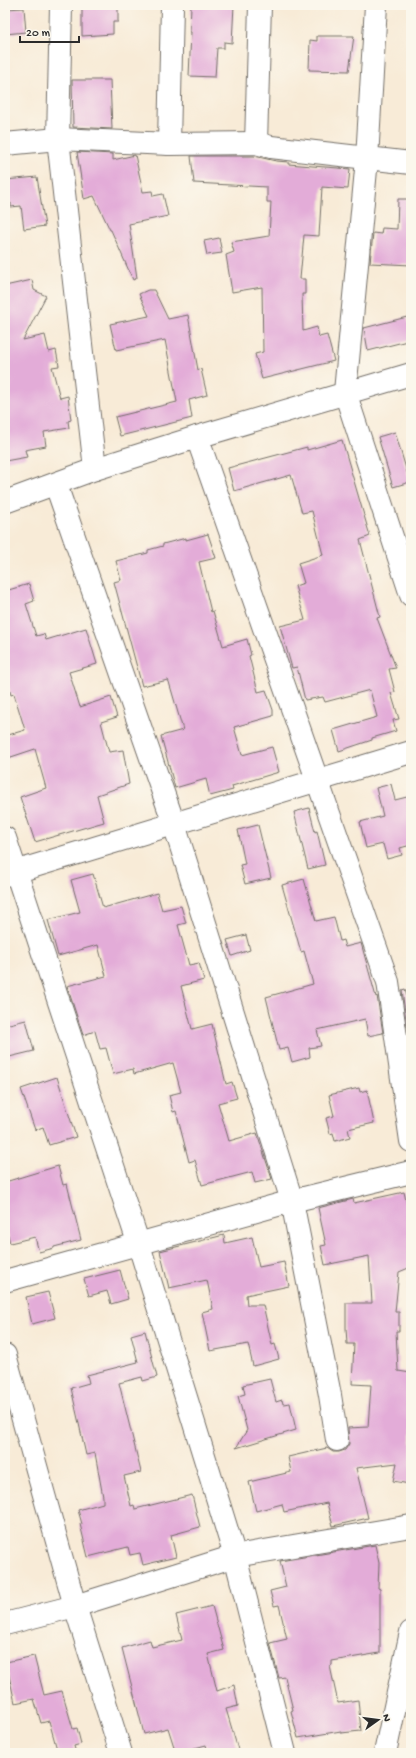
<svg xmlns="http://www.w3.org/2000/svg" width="416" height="1758" font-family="'Gochi Hand',sans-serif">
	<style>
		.building { fill: #e3acd8 }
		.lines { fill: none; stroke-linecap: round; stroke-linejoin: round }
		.minor-casing { stroke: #736e67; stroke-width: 24 }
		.major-casing { stroke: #736e67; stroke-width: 24 }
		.minor { stroke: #fff; stroke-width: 22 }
		.major { stroke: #fff; stroke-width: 22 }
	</style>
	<rect width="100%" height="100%" fill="#fbf7ec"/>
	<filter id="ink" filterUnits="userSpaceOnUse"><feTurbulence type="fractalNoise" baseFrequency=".025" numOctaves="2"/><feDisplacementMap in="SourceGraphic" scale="8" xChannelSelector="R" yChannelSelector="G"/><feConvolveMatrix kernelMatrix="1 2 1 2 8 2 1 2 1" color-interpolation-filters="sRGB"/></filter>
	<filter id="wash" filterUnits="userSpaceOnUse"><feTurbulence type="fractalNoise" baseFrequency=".012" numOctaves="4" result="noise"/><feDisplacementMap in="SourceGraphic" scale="16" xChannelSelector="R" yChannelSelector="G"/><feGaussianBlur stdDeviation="0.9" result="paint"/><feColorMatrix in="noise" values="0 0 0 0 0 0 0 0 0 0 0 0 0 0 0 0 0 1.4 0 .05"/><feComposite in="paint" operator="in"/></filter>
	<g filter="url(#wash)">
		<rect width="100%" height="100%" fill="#f8ebd7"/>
		<g id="blocks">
			<!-- building -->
			<g class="building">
				<polygon points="82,5 118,5 118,22 113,22 113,34 82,36"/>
				<polygon points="191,5 234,5 232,43 224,42 224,48 217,48 215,77 189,76 191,32 190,32"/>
				<polygon points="24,8 26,32 5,34 5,9"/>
				<polygon points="317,36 354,36 349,71 309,70 310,40 317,41"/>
				<polygon points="72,80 110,80 112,129 73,127"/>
				<polygon points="77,152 113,154 113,160 135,155 143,192 152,191 153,196 163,194 168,216 129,224 137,278 133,280 111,230 110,230 94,196 84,199"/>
				<polygon points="191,156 254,156 276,161 288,162 288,164 350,169 348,189 322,187 319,236 304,235 300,279 305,279 305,294 302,294 303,331 317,327 319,337 327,335 334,361 262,379 255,354 263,352 262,287 232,292 226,255 234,252 231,242 269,236 271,202 267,202 267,187 194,183"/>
				<polygon points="37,177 45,226 24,229 21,206 11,207 11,203 5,204 5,180"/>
				<polygon points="398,199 411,199 411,265 370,263 373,233 381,234 382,228 397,229"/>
				<polygon points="219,238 222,253 207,255 204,241"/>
				<polygon points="32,280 34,290 46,296 23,340 45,335 49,352 56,350 59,366 52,367 60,398 68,396 71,420 68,421 69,428 44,432 46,446 25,450 27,457 5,461 5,286"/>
				<polygon points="148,290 154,290 168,319 188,315 198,370 201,369 207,395 189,400 192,418 120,436 115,417 177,402 165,340 116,350 110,324 149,316 139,294"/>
				<polygon points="407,317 409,324 411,324 411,340 368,351 364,328"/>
				<polygon points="395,432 410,482 393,487 378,437"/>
				<polygon points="342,440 370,536 360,540 380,617 377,618 396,668 389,669 395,692 391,693 399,719 393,720 396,731 372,738 372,740 339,751 333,730 377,717 370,690 325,702 323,697 305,700 297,667 292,668 280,626 305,620 295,586 304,583 298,563 323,555 312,511 302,513 291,475 234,491 228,468 307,447 307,450"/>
				<polygon points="208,534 216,558 199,562 211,612 213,611 223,646 247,639 251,655 249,656 258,692 266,690 273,710 273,716 234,727 242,755 272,747 279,772 232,786 233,790 210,796 206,779 175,788 161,736 183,730 169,682 168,680 142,686 114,582 121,580 116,561 148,553 148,550 163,546 163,544 186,538 186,540"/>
				<polygon points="29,584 34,601 26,604 36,636 44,634 46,640 86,628 97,664 69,672 80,707 111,697 117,717 101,722 109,752 123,750 129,784 97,795 104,822 35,842 20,797 46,788 35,749 5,759 5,736 25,730 14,694 11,695 5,673 5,591"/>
				<polygon points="391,784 395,800 411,796 411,845 400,848 402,855 387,859 383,844 366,848 360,822 383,816 376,788"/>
				<polygon points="309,808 315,832 317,831 325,865 308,869 294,812"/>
				<polygon points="258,825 271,878 245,884 240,865 245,864 238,830"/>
				<polygon points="93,874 103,908 157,893 162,910 181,906 186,923 178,925 189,965 199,963 204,980 181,986 192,1029 212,1024 226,1084 232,1082 237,1098 218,1103 229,1141 257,1133 272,1179 255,1183 252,1172 202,1185 195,1160 189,1162 176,1111 173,1112 169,1095 181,1092 173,1063 134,1074 133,1069 113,1074 106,1048 100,1049 95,1031 83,1035 67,986 106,976 98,945 58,956 48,920 80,912 71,880"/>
				<polygon points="304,879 316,921 334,917 340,941 343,940 345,947 361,943 376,997 377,996 383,1033 368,1036 365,1019 317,1030 321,1046 309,1048 310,1057 292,1062 288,1048 279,1050 266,997 313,984 304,951 301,952 282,885"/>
				<polygon points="246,935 250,950 232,956 227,940"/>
				<polygon points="405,989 411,1012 411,1027 407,1027 402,990"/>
				<polygon points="26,1020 34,1051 5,1058 5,1025"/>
				<polygon points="57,1077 76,1137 49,1145 43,1127 35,1130 21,1089"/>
				<polygon points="359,1088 360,1092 367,1090 374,1123 348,1129 350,1137 335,1141 333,1133 330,1134 326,1118 334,1116 329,1095"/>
				<polygon points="58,1166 63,1185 67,1184 81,1240 54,1247 54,1248 39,1252 35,1237 10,1243 8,1235 5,1236 5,1182"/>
				<polygon points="404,1192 411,1222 411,1267 399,1272 395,1312 399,1312 399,1331 396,1331 398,1371 411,1373 411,1474 409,1484 393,1481 397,1463 356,1468 368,1518 333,1526 327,1503 284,1512 282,1504 256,1511 249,1482 291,1472 288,1457 327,1448 333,1452 339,1452 345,1450 349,1444 348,1428 368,1427 371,1385 352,1384 354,1344 347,1344 346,1328 346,1303 372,1303 369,1256 325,1265 321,1246 326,1245 318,1208 353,1199 354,1203"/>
				<polygon points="224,1235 225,1243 252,1237 259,1267 284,1262 289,1286 246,1295 247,1305 263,1305 272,1345 275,1344 279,1359 253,1366 248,1344 210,1351 202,1312 213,1309 207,1280 169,1288 160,1251"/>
				<polygon points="120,1270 128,1299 111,1304 107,1291 89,1296 84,1279"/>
				<polygon points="48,1292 55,1318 32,1324 26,1297"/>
				<polygon points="145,1331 157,1377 143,1381 142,1377 119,1383 141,1472 124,1476 131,1506 134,1505 135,1509 192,1495 200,1527 171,1535 176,1557 143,1565 140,1553 130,1555 128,1547 88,1557 80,1524 82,1524 78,1510 103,1503 103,1497 95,1453 86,1455 71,1388 89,1383 87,1375 138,1362 131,1335"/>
				<polygon points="270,1379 276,1402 282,1400 283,1404 290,1403 296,1430 236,1448 247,1430 238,1396 245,1394 243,1385"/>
				<polygon points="375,1545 379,1563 378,1588 380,1589 380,1653 332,1661 332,1665 330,1666 338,1703 358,1700 361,1731 341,1733 341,1731 298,1738 291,1711 293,1710 285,1677 279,1678 270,1643 287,1639 279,1605 274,1606 270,1591 286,1587 280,1561"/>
				<polygon points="212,1606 224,1650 208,1654 217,1691 234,1685 238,1706 226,1709 239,1753 208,1753 206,1745 176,1753 168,1728 144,1734 122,1648 150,1640 152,1647 182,1640 176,1615"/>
				<polygon points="34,1656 44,1695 62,1691 73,1729 77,1728 81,1744 74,1746 76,1753 58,1753 49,1721 41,1723 34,1699 15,1703 6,1662"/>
			</g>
		</g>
	</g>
	<g filter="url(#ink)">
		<use href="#blocks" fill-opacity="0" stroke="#736e67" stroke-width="1"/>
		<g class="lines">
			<defs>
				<g id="minor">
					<polyline points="61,5 58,139 95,469"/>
					<polyline points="376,5 367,159 345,392 411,595"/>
					<polyline points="256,143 260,5"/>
					<polyline points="5,144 58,139 169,144 256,143 271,147 411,163"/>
					<polyline points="169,144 172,5"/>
					<polyline points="197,437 388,982 411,1141"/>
					<polyline points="56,485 174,824 292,1201 330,1395 337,1440"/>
					<polyline points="5,502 95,469 197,437 411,374"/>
					<polyline points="5,838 139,1245 235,1556 285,1753"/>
					<polyline points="5,875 411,752"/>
					<polyline points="5,1281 292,1201 411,1172"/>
					<polyline points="5,1355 75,1606 121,1753"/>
					<polyline points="5,1624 75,1606 235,1556 411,1526"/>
				</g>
				<polyline id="major" points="385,1753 411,1632"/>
			</defs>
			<!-- minor casing -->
			<use href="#minor" class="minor-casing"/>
			<!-- major casing -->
			<use href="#major" class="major-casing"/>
			<!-- minor -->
			<use href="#minor" class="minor"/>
			<!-- major -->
			<use href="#major" class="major"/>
		</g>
	</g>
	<!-- margin -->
	<rect width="416" height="1758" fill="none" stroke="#fbf7ec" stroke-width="20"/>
	<!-- north arrow -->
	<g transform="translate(378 1720) rotate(76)" stroke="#fbf7ec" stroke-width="3" paint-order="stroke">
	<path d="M0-3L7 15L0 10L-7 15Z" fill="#2b2b2b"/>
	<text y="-6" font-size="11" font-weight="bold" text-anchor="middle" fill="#2b2b2b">N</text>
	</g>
	<!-- scale -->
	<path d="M20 36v6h59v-6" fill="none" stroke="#2b2b2b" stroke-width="2"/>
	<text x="26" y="36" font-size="12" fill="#2b2b2b" stroke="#fbf7ec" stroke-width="3" paint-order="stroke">20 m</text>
</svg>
